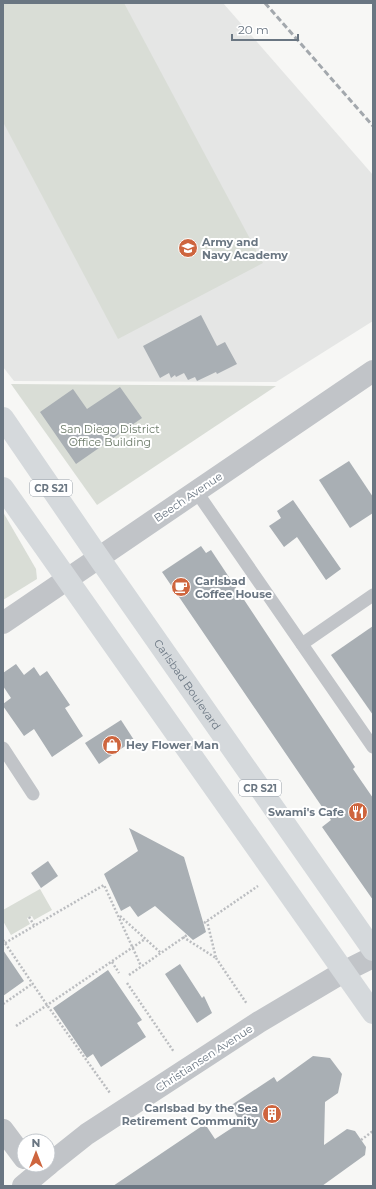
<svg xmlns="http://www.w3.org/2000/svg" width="376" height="1189" font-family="Montserrat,sans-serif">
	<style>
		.built { fill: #e5e6e5 }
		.green { fill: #d9ddd6 }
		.building { fill: #a9afb4 }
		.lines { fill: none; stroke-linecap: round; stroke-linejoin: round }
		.path { stroke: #bbbdc0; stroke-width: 2.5; stroke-dasharray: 2 2; stroke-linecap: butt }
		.service { stroke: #c1c4c8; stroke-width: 13 }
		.minor { stroke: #c1c4c8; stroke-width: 22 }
		.tertiary { stroke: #c1c4c8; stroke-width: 22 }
		.primary { stroke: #d5d9dc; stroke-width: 22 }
		.rail { stroke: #a3a8ad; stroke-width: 3; stroke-dasharray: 6 3; stroke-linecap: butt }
		.labels { text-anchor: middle; stroke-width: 4; stroke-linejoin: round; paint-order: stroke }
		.shield { fill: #fff; stroke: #979fa8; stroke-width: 1 }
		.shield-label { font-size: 10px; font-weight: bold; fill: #6a7682 }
		.poi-label { font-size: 11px; font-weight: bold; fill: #6a7682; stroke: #fff; text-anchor: start }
		.park-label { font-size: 11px; fill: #6b7a68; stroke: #fff }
		.street-label { font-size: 11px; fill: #6a7682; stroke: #fff }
	</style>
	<rect width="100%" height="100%" fill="#f7f7f5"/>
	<!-- built -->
	<polygon class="built" points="3,3 223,3 373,175 373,321 276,382 14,381 3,367"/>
	<!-- green -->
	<g class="green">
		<polygon points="3,3 124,3 263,263 118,339 3,122"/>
		<polygon points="11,384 276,386 97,505"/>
		<polygon points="3,512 36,569 37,579 3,600"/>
		<polygon points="40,889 52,910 34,920 32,916 27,918 30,924 11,935 3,921 3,910"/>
	</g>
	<!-- building -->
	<g class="building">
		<polygon points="201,315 217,346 225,342 237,364 217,374 216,372 197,381 195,377 188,380 184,373 176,377 175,375 171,378 169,373 160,378 143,346"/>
		<polygon points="120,387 142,418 76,464 40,412 73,389 87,409"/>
		<polygon points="349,461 373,497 373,513 350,528 319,480"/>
		<polygon points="293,500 341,569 326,580 297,537 284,547 269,526 281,518 277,511"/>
		<polygon points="201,546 206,553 211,550 355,767 353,769 373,798 373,900 322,827 331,820 162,572"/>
		<polygon points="373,626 373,715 331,655"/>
		<polygon points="16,664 24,675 34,667 40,676 47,671 70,705 65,708 83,736 52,757 34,729 24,736 3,706 3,704 11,698 3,686 3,673"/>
		<polygon points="121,720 134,740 99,764 85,743"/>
		<polygon points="129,828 184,857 206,932 193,940 155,906 138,917 130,906 121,911 104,874 138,851"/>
		<polygon points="48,861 58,876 41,888 31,873"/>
		<polygon points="3,950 24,981 3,996"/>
		<polygon points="180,964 202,998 204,996 212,1013 197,1023 165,974"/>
		<polygon points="108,970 142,1020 137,1023 146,1037 101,1067 93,1054 87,1058 53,1008"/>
		<polygon points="313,1056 330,1058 342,1074 338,1093 325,1102 324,1145 347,1129 355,1131 366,1147 365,1155 322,1186 113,1186 205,1124 215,1139 241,1122 230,1106 274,1077 277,1082"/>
	</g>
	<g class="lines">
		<!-- path -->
		<g class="path">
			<polyline points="120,916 161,953"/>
			<polyline points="29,917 34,925"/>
			<polyline points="204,923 258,886"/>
			<polyline points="183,937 216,958 207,921"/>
			<polyline points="3,940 47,1005 110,1093"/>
			<polyline points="5,943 104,885 141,966"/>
			<polyline points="216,958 247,1004"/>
			<polyline points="112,962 119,973"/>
			<polyline points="129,975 187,935"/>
			<polyline points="127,983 174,1052"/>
			<polyline points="3,1004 32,984"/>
			<polyline points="16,1026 145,939"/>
			<polyline points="361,1140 373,1131"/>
		</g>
		<!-- service -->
		<g class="service">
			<polyline points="196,491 373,747"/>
			<polyline points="302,644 373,595"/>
			<polyline points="3,748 33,794"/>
		</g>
		<!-- minor -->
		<g class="minor">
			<polyline points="3,1130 24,1158"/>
			<polyline points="48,1165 87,1134 259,1022 345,971 373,957"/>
			<polyline points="23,1186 48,1165"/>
		</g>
		<!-- tertiary -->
		<polyline class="tertiary" points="3,623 373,371"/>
		<!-- primary -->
		<g class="primary">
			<path id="s1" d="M3,418L99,558L373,950"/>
			<polyline points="3,488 373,1013"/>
		</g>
		<!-- rail -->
		<polyline class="rail" points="265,3 373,126"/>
	</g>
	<!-- icons -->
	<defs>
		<symbol id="school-disc" viewBox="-11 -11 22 22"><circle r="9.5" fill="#ce653e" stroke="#fff"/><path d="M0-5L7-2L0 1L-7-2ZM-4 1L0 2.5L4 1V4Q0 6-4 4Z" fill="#fff"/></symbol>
		<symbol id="cafe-disc" viewBox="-11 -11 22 22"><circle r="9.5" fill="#ce653e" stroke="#fff"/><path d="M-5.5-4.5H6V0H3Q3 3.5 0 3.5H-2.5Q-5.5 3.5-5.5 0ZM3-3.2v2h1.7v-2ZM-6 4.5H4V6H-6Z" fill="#fff"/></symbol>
		<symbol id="shop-disc" viewBox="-11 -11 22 22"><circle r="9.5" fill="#ce653e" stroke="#fff"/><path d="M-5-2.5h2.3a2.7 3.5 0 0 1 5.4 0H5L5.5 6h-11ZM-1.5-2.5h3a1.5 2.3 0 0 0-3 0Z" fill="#fff"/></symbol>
		<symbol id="restaurant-disc" viewBox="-11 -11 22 22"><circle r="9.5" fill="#ce653e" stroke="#fff"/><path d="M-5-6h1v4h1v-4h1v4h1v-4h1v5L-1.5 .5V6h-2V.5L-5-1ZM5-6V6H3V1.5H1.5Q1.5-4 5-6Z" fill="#fff"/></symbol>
		<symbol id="building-disc" viewBox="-11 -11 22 22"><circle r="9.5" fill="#ce653e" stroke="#fff"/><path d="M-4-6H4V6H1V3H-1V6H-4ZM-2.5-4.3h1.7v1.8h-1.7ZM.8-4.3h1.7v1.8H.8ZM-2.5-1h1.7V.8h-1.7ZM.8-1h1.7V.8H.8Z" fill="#fff"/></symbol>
	</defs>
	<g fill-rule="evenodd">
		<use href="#school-disc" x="177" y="237" width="22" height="22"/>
		<use href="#cafe-disc" x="170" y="576" width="22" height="22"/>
		<use href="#shop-disc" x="101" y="734" width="22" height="22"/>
		<use href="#restaurant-disc" x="347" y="801" width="22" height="22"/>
		<use href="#building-disc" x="261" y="1103" width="22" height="22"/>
	</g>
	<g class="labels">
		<!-- shield labels -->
		<g class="shield">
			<rect x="30" y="480" width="42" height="16" rx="3"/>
			<rect x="239" y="780" width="42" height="16" rx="3"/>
		</g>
		<g class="shield-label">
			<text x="51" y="492">CR S21</text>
			<text x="260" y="792">CR S21</text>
		</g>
		<!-- poi labels -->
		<g class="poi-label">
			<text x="202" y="246">Army and<tspan x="202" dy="13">Navy Academy</tspan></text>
			<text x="195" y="585">Carlsbad<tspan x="195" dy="13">Coffee House</tspan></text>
			<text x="126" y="749">Hey Flower Man</text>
			<text x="344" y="816" text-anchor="end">Swami's Cafe</text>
			<text x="258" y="1112" text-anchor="end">Carlsbad by the Sea<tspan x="258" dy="13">Retirement Community</tspan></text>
		</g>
		<!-- park labels -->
		<g class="park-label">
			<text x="110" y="433">San Diego District<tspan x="110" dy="13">Office Building</tspan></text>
		</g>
		<!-- street labels -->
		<g class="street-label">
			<text transform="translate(188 497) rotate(-34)" y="4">Beech Avenue</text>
			<text dy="4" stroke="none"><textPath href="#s1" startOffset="324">Carlsbad Boulevard</textPath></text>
			<text transform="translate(204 1058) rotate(-33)" y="4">Christiansen Avenue</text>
		</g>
	</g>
	<!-- border -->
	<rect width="376" height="1189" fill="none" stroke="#6a7682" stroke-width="8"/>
	<!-- north arrow -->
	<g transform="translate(36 1153)"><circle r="19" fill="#ffffff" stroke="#c3c8cd"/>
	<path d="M0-3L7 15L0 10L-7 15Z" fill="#ce653e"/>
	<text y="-6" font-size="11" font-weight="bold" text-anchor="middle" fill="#6a7682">N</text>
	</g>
	<!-- scale -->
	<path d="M232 34v6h66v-6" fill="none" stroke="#6a7682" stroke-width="2"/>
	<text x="238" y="34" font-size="12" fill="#6a7682" stroke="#ffffff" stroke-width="3" paint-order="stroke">20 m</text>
</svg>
